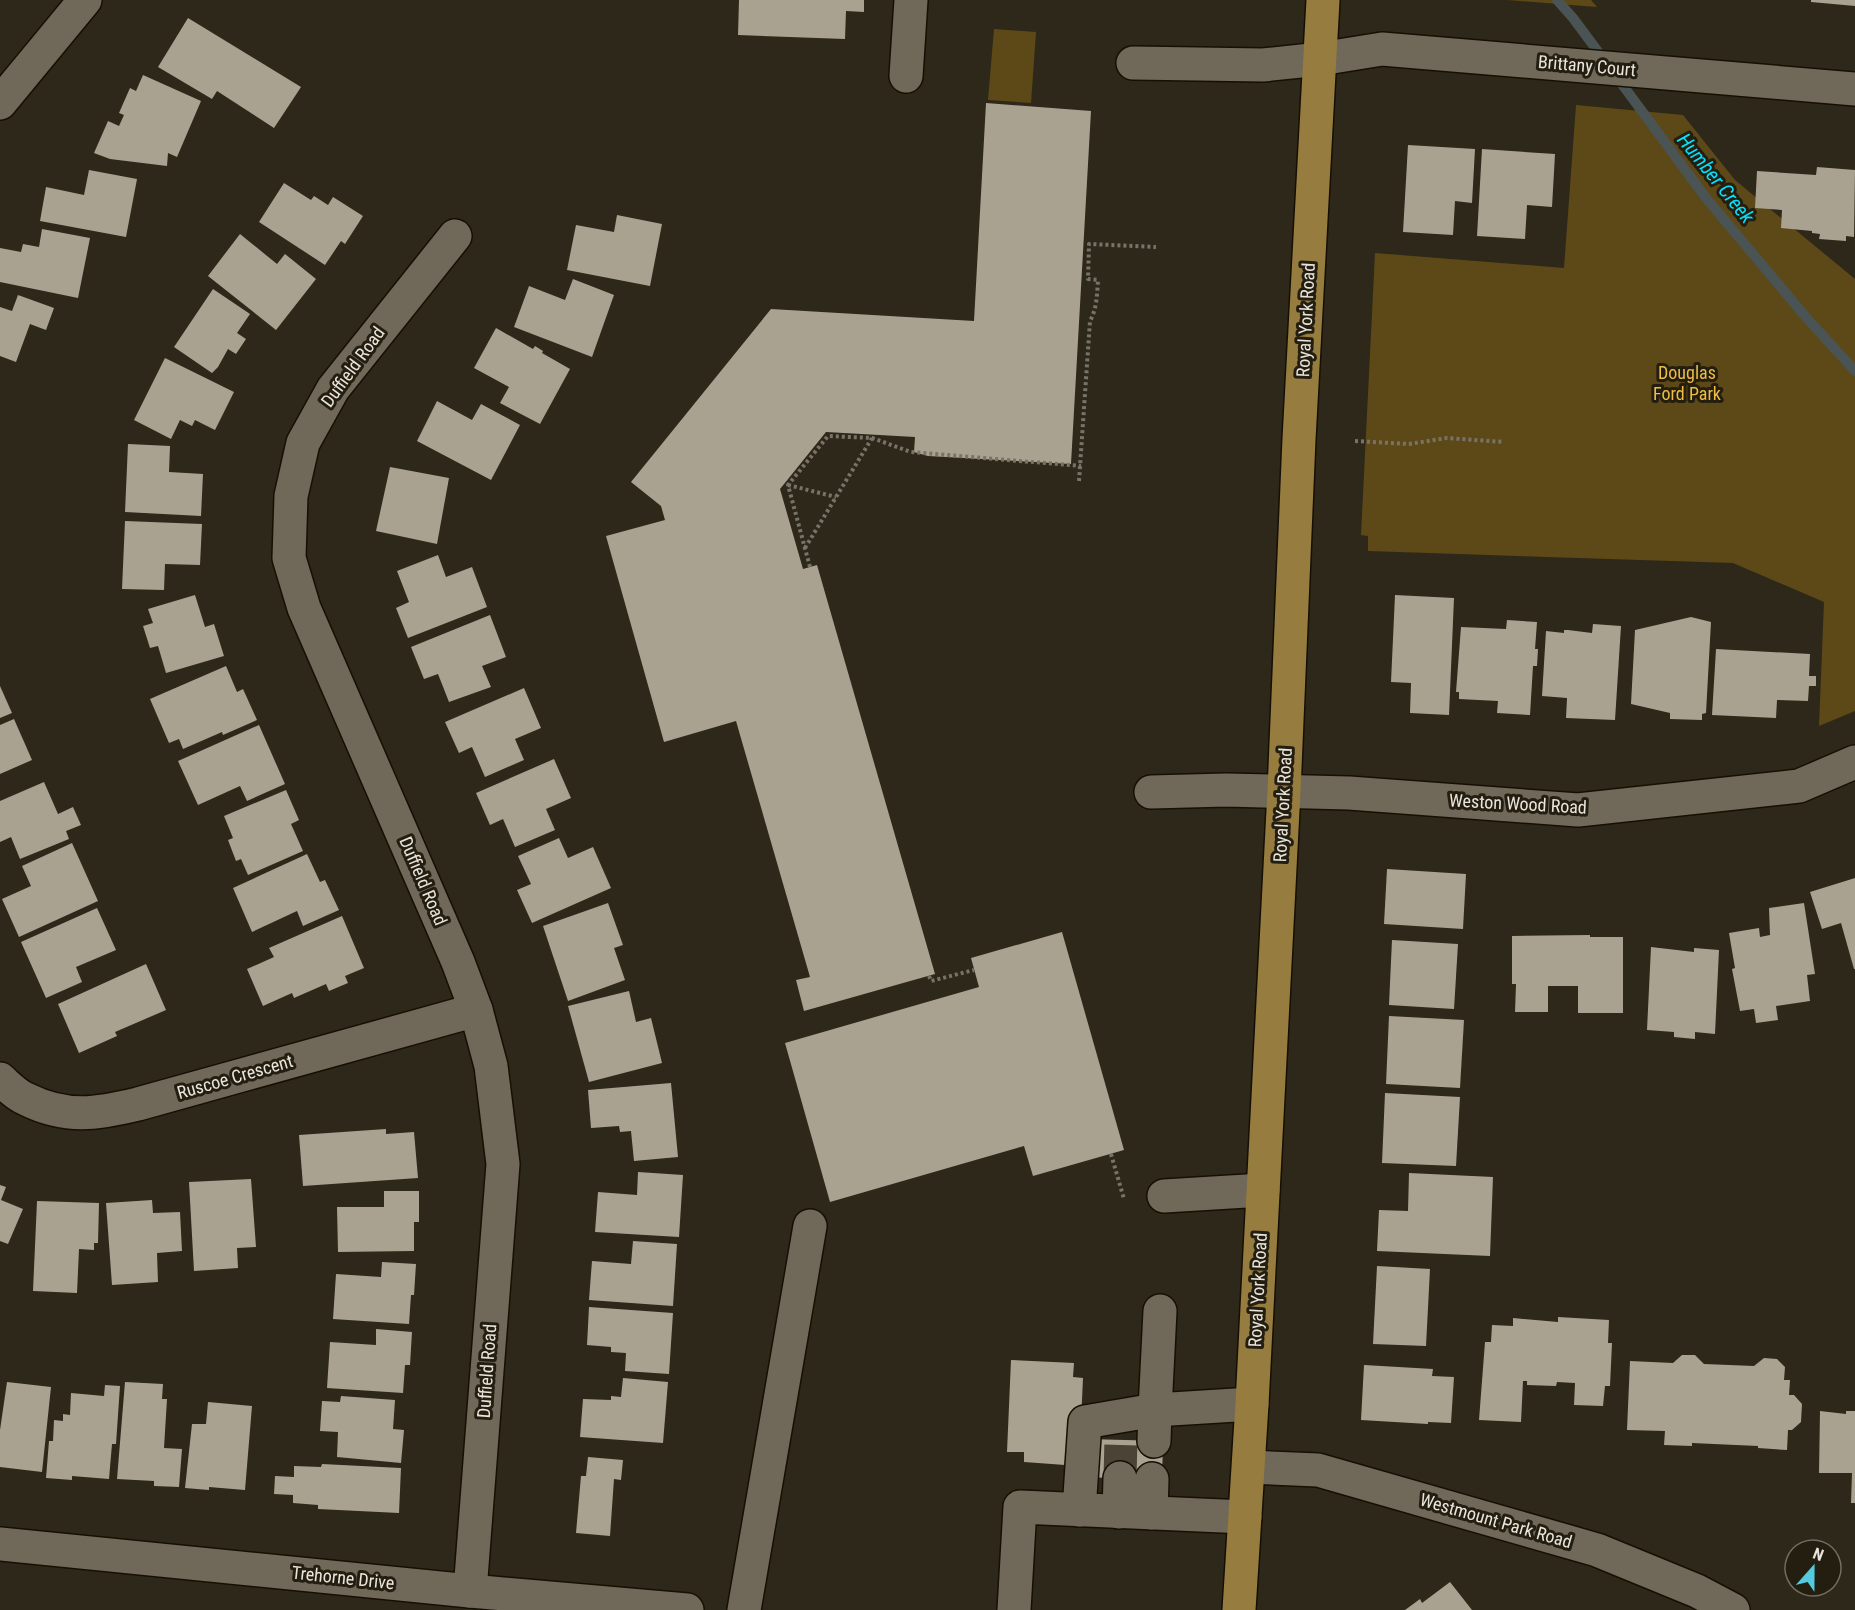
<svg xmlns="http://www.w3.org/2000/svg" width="1855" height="1610" font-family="'Roboto Condensed',sans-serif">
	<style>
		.green { fill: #5d4917 }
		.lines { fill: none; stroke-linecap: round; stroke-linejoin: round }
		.stream { stroke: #4a5454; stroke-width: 10 }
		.building { fill: #aaa291 }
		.minor-tunnel { stroke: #4a4437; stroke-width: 33; stroke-dasharray: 33 16; stroke-linecap: butt }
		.minor-casing { stroke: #161004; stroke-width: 36 }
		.major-casing { stroke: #161004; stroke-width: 36 }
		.path { stroke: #787367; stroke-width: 4; stroke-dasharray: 3 3; stroke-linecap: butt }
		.minor { stroke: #706859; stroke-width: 33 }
		.major { stroke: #967c3f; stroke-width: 33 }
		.labels { text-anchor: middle; stroke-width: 6; stroke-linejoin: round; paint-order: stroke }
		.street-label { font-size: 18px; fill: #e9e5dc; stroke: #241e10 }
		.park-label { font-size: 18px; fill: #edbd44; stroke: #241e10 }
		.water-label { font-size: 20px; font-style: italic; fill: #05e1ff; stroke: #241e10 }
	</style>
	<rect width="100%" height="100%" fill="#2e281a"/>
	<!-- green -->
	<g class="green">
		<polygon points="1507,0 1591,0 1597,7"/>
		<polygon points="994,29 1036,32 1031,103 988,100"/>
		<polygon points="1576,105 1683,115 1735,180 1855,279 1855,711 1819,726 1824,602 1733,563 1368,551 1368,536 1361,535 1375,253 1564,268"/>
	</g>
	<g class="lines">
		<!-- stream -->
		<g class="stream">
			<polyline points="1557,0 1573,18 1605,61"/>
			<polyline points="1616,76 1706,198 1805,316 1855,371"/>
		</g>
	</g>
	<!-- building -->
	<g class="building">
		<polygon points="739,0 864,0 864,12 846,11 845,39 738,35"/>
		<polygon points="1811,0 1855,0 1855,6 1811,2"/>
		<polygon points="188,18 301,87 274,128 217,91 212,99 158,67"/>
		<polygon points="143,75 201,101 177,157 168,153 167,166 110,159 94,153 108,121 119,126 124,115 119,113 130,88 136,91"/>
		<polygon points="986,103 1091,111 1071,464 928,456 914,452 915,437 826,432 780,489 803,569 817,565 935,974 804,1011 796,980 810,977 736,721 664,742 606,536 665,520 661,506 631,482 771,309 974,321"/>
		<polygon points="1408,145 1475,149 1472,203 1455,201 1453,235 1403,232"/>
		<polygon points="1482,149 1555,154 1552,207 1527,205 1525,239 1477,236"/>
		<polygon points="1817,167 1855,170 1854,237 1846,236 1846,241 1819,239 1820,234 1812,233 1812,231 1781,228 1782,210 1755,208 1757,171 1816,175"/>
		<polygon points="89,170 137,179 126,237 40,221 46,187 84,195"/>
		<polygon points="284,183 311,200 314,196 328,205 333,197 363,216 345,244 341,241 325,265 259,222"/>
		<polygon points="617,215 662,224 650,286 567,270 576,225 614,232"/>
		<polygon points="42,229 90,238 78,298 0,282 0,248 21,252 23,244 39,247"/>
		<polygon points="240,234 277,264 285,254 316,279 276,330 208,276"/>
		<polygon points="573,279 614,295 592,357 514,327 529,286 565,300"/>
		<polygon points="213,289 250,314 237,333 246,339 236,354 228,349 218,367 212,373 174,347"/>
		<polygon points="18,295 54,308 46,330 30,324 16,362 0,356 0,307 12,311"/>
		<polygon points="496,328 533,349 535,346 543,351 542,353 570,369 540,424 500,403 509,387 474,368"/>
		<polygon points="165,358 234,392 215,430 195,420 192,426 180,420 171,439 134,420"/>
		<polygon points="437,401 472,420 481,404 520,425 491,480 417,441"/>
		<polygon points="128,444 170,446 169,472 203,474 201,516 125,512"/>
		<polygon points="390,467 449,478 437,544 376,531"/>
		<polygon points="125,521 202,524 200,565 165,564 164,590 122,589"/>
		<polygon points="438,555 446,577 472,567 487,607 408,638 396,608 409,602 397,571"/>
		<polygon points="195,595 205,627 214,624 224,656 166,673 158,646 150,648 143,626 153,623 148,609"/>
		<polygon points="1395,595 1454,598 1449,715 1410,713 1411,683 1391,682"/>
		<polygon points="490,615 506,657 482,666 491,687 449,702 438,674 424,679 411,647"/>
		<polygon points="1691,617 1711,622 1706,713 1702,714 1702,720 1670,719 1670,713 1631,704 1635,630"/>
		<polygon points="1507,620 1537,622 1535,649 1538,649 1537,666 1533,666 1530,715 1497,713 1498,701 1459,699 1459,692 1456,692 1461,627 1506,629"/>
		<polygon points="1593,624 1621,626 1615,720 1566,718 1567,698 1542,696 1546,631 1564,633 1564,630 1568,630 1592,633"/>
		<polygon points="1716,649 1810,654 1809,676 1816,676 1816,686 1809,686 1808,701 1777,700 1776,718 1712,715"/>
		<polygon points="226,666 237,692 243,689 257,720 223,735 222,732 183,749 179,739 169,743 150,699"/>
		<polygon points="0,686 12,713 0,718"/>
		<polygon points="524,688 541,728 515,739 524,760 485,777 472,747 459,753 445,722"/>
		<polygon points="14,719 32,760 0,774 0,725"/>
		<polygon points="259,725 285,784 247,801 240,786 198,805 178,761"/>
		<polygon points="554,759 571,798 546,809 555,830 515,847 503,819 490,825 476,793"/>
		<polygon points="44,782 58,814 73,807 81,825 66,831 69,839 20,859 11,837 0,842 0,801"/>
		<polygon points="286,790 299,820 291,824 303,851 248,875 241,859 236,861 228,840 233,838 224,816"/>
		<polygon points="559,838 568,858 593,847 611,888 532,923 517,890 531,884 518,856"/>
		<polygon points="72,843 98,901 19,937 2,899 31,886 22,866"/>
		<polygon points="307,854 320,882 325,880 339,910 303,926 297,911 252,932 233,888"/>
		<polygon points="1387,869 1466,874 1463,929 1384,924"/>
		<polygon points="1855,878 1855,969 1854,969 1841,923 1822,929 1810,892"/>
		<polygon points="608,903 623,945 614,948 625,980 568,1001 543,926"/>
		<polygon points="1804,903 1815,974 1807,975 1810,1001 1776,1006 1778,1020 1756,1023 1754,1009 1740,1011 1732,969 1735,968 1729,933 1759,928 1760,937 1770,935 1769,908"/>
		<polygon points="97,908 116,950 76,967 82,982 46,998 21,942"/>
		<polygon points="342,916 364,968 345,976 348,983 329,991 326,984 294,998 292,993 263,1006 247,969 274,957 269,948"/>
		<polygon points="1062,932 1124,1150 1033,1176 1024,1146 830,1202 785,1043 979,987 971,958"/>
		<polygon points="1590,935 1590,937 1623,937 1623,1013 1578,1013 1578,986 1548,986 1548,1012 1515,1012 1516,984 1512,984 1512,936"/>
		<polygon points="1392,940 1458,944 1454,1009 1389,1005"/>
		<polygon points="1651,947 1694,952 1694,948 1719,950 1715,1034 1695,1032 1695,1039 1674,1037 1674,1032 1647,1030"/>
		<polygon points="146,964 166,1010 115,1032 117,1036 79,1053 58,1004"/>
		<polygon points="629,991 636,1022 651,1018 662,1063 589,1082 568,1006"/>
		<polygon points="1389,1016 1464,1020 1460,1088 1386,1084"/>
		<polygon points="671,1083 678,1157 634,1161 631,1131 620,1132 619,1126 591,1128 588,1090"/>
		<polygon points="1385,1093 1460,1097 1456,1166 1382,1163"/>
		<polygon points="386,1129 386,1134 414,1132 418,1178 303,1186 299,1135"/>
		<polygon points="638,1172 683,1175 679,1237 595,1232 598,1192 637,1195"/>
		<polygon points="1409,1173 1493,1177 1490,1256 1377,1251 1379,1210 1408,1211"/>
		<polygon points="251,1179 256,1247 237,1248 238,1268 194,1271 189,1182"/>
		<polygon points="0,1185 6,1187 1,1200 23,1209 8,1244 0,1241"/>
		<polygon points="384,1191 419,1191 419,1222 414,1222 414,1251 338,1252 337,1207 384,1207"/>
		<polygon points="152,1200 153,1213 180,1212 182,1251 157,1253 158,1282 112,1285 106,1203"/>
		<polygon points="37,1201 99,1203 98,1243 94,1243 94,1250 79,1249 77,1293 33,1291"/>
		<polygon points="633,1241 677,1244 673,1306 589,1300 592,1261 631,1264"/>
		<polygon points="382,1262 416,1264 414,1295 411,1295 409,1324 333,1319 336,1274 381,1277"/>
		<polygon points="1377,1266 1430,1269 1426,1346 1373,1344"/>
		<polygon points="589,1307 673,1313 669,1374 625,1371 626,1353 611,1352 611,1347 587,1345"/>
		<polygon points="1558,1317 1609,1320 1608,1343 1612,1343 1610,1386 1605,1386 1603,1406 1574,1405 1575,1383 1557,1382 1556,1386 1527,1385 1527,1381 1523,1381 1521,1422 1479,1420 1485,1342 1491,1342 1492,1325 1513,1326 1513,1318 1558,1322"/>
		<polygon points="376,1329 412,1332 410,1365 405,1365 403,1393 327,1388 330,1342 376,1345"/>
		<polygon points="1682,1355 1695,1355 1704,1364 1754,1366 1764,1358 1777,1359 1785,1367 1784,1380 1790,1380 1789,1395 1794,1395 1802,1404 1801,1422 1792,1430 1788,1430 1787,1450 1758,1448 1758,1446 1692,1443 1692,1446 1664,1445 1665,1431 1627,1430 1630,1361 1673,1363"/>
		<polygon points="1011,1360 1074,1363 1073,1377 1083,1378 1079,1466 1024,1462 1024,1452 1007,1452"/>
		<polygon points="1364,1365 1433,1369 1432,1376 1454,1377 1451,1423 1428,1422 1428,1424 1361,1420"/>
		<polygon points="623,1378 668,1382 663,1443 580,1437 583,1399 611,1400 611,1396 621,1397"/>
		<polygon points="7,1382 51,1387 42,1472 0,1467 0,1430"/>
		<polygon points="125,1382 163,1384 162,1399 167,1399 164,1448 182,1449 179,1487 154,1486 154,1481 117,1479"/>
		<polygon points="105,1385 120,1386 116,1444 112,1444 109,1479 72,1476 72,1480 46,1478 49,1441 53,1441 54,1420 63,1421 63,1414 70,1415 71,1393 104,1396"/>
		<polygon points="341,1396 395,1400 393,1429 404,1430 401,1463 337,1457 338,1432 320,1431 322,1401 340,1402"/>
		<polygon points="208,1402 252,1406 245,1490 209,1487 209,1490 185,1488 192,1424 206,1424"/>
		<polygon points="1820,1411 1846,1414 1846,1411 1855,1411 1855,1503 1851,1503 1852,1473 1819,1473"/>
		<polygon points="1087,1439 1163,1441 1162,1480 1085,1477"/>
		<polygon points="588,1457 623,1460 621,1480 614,1479 610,1536 576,1533 581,1476 586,1476"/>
		<polygon points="322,1464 401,1468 399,1513 318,1509 318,1505 293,1503 293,1495 274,1494 275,1476 294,1477 294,1466 321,1467"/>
		<polygon points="1450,1582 1472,1610 1405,1610 1420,1599 1422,1603"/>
	</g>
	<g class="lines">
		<!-- minor-tunnel -->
		<polyline class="minor-tunnel" points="1120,1478 1121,1439"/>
		<defs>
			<g id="minor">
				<polyline points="1133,63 1263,65 1320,59 1382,49 1855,89"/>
				<polyline points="906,76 911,0"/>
				<polyline points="0,103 85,0"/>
				<polyline points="455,236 333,389 303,443 291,496 289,558 304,608 458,962 476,1010 491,1066 503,1164 470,1591"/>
				<polyline points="1151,792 1226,790 1349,793 1578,810 1799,786 1855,762"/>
				<path d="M0,1079C8,1086 16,1095 26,1099C66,1119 97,1114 138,1104L476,1010"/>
				<polyline points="1164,1196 1263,1190"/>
				<polyline points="1160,1311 1155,1410 1252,1404"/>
				<polyline points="1249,1467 1318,1470 1597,1550 1697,1591 1733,1610"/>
				<polyline points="1079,1510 1085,1422 1155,1410 1154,1441"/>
				<polyline points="1119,1512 1120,1478"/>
				<polyline points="1151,1513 1152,1479"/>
				<polyline points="0,1544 470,1591 687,1610"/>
				<polyline points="744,1610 810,1226"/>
				<polyline points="1014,1610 1020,1507 1245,1517"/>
			</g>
			<polyline id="major" points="1239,1610 1252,1404 1284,791 1299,439 1323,0"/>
		</defs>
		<!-- minor casing -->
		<use href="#minor" class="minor-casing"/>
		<!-- major casing -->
		<use href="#major" class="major-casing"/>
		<!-- path -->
		<g class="path">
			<polyline points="1355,441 1409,444 1447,438 1504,442"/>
			<path d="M1079,481L1090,321C1097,308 1097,295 1098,280L1088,279L1089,244L1156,247"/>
			<polyline points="788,485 836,497"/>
			<polyline points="805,548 872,438"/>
			<polyline points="810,567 788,485 828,436 872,438 911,452 1081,466"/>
			<polyline points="929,976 931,981 974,970"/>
			<polyline points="1111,1154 1124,1199"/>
		</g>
		<!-- minor -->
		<use href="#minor" class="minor"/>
		<!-- major -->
		<use href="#major" class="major"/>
	</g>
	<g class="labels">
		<!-- street labels -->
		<g class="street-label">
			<text transform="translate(1587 66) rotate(5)" y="6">Brittany Court</text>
			<text transform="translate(1306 320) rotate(-87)" y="6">Royal York Road</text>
			<text transform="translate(353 367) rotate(-54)" y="6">Duffield Road</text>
			<text transform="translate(1518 804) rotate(3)" y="6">Weston Wood Road</text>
			<text transform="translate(1283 805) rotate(-87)" y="6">Royal York Road</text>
			<text transform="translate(423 881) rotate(67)" y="6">Duffield Road</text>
			<text transform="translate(235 1077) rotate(-16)" y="6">Ruscoe Crescent</text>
			<text transform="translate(1258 1290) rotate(-87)" y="6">Royal York Road</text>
			<text transform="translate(487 1371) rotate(-86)" y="6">Duffield Road</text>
			<text transform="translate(1496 1521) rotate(16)" y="6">Westmount Park Road</text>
			<text transform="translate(343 1578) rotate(6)" y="6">Trehorne Drive</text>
		</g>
		<!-- park labels -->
		<g class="park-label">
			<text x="1687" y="379">Douglas<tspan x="1687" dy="21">Ford Park</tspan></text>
		</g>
		<!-- water labels -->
		<g class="water-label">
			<text transform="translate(1716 178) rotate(51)" y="7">Humber Creek</text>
		</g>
	</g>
	<!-- north arrow -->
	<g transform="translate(1813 1568) rotate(21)"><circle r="28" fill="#241e10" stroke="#736e62" stroke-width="1.5"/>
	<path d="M0-4.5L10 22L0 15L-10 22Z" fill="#55cadf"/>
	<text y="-9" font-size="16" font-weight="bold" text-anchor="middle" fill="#e9e5dc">N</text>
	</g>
</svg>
